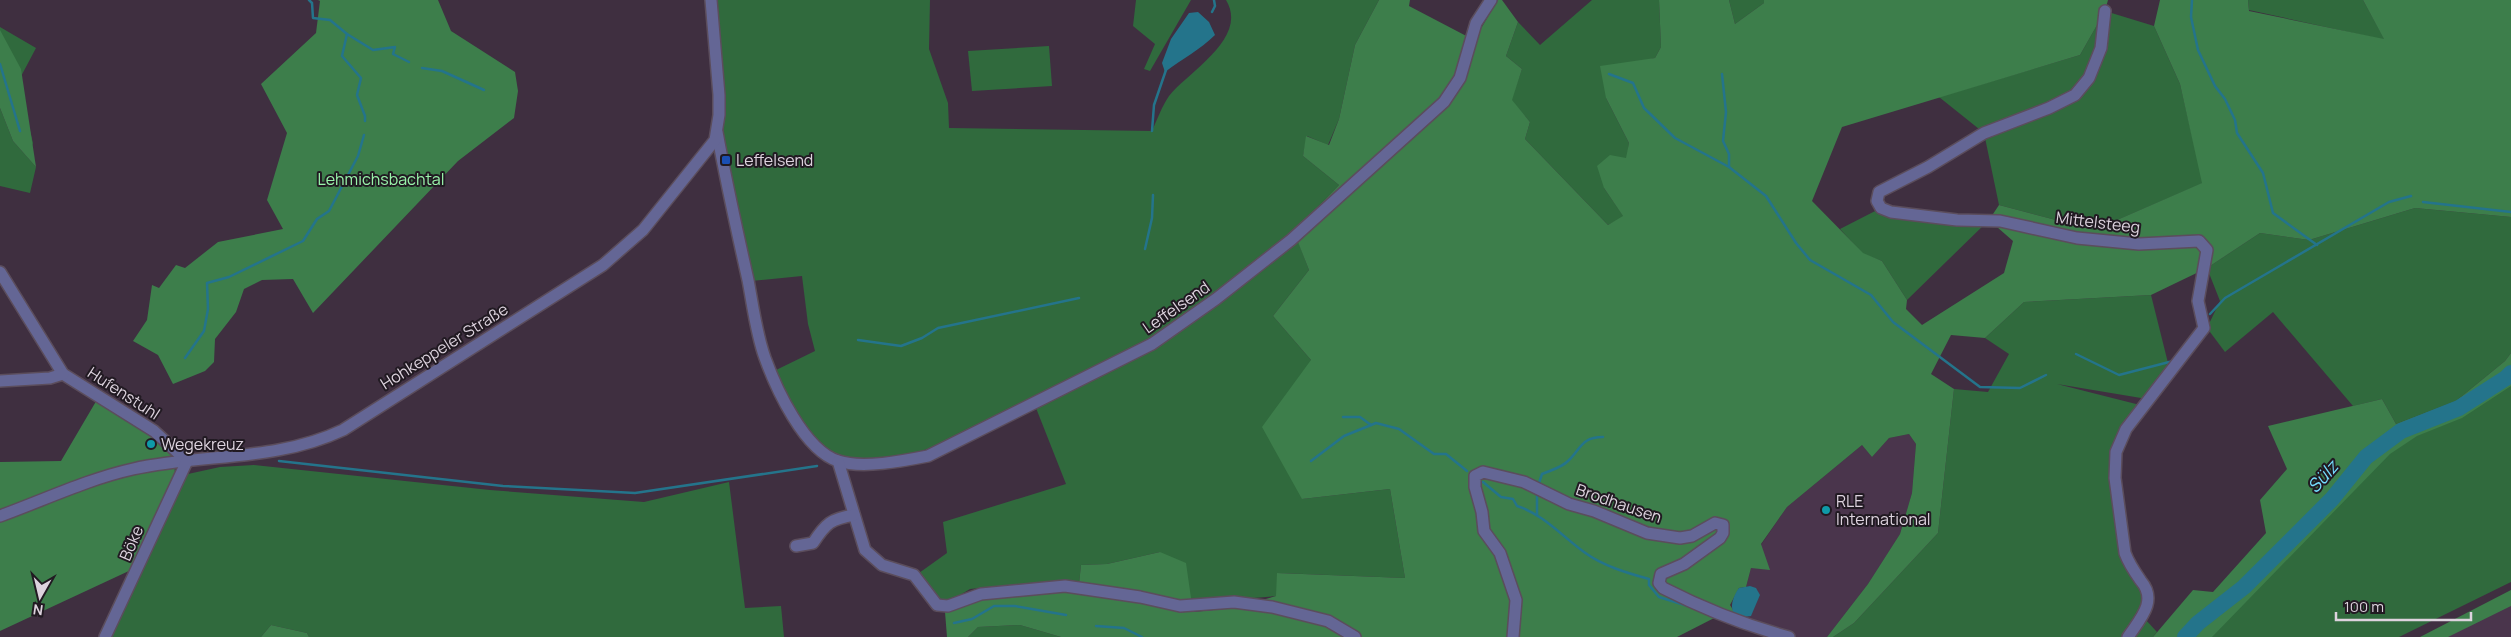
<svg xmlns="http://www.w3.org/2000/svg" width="2511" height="637" font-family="Manrope,sans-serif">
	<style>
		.built { fill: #4a354c }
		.green { fill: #306a3d }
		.forest { fill: #3d7e4b }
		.water { fill: #24748b }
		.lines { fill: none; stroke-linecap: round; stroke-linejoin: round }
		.stream { stroke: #24748b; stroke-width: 2.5 }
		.river { stroke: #24748b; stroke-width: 16 }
		.minor-casing { stroke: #5b4d5c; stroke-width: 14 }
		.minor { stroke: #646695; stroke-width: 11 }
		.transit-dot { fill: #1a4fb4; stroke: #211a22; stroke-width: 2 }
		.culture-dot { fill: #0f9aa8; stroke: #211a22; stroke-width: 2 }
		.labels { text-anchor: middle; stroke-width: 4; stroke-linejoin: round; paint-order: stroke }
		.poi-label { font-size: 16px; fill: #ddd3de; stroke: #211a22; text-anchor: start }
		.park-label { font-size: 16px; fill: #9af4ab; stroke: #211a22 }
		.street-label { font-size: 16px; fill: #ddd3de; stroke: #211a22 }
		.water-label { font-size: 18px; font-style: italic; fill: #75ddfe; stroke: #211a22 }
	</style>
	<rect width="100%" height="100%" fill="#3f2f40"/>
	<!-- built -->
	<g class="built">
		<polygon points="1909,434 1916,444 1912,493 1900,534 1868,584 1827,637 1789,637 1732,616 1735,613 1747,616 1751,615 1760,595 1750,586 1746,587 1751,568 1761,545 1787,507 1862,445 1872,457 1889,438"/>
		<polygon points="2511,603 2511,637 2442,637"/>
	</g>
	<!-- green -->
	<g class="green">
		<path d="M716,0H930L929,49L948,103L949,128L1152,131C1157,120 1162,106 1169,96C1189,71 1249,38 1226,0H1379L1355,45L1339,119L1328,145L1307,136L1303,156L1339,185L1294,232L1213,296L1149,340L931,448C910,455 848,466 830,452C806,435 788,396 774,371L815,351L808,324L802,276L751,281L723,138L724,87Z"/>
		<polygon points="1136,0 1191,0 1150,71 1144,69 1155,44 1133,26"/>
		<polygon points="1592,0 1659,0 1661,47 1655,58 1635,63 1606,98 1629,143 1627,159 1604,188 1624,217 1608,225 1525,139 1530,122 1511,100 1522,69 1506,56 1518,22 1540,45"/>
		<polygon points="1729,0 1764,0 1764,3 1735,24"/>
		<polygon points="2248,0 2363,0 2385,40 2249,10"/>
		<polygon points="2105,11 2154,26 2180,84 2203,183 2094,230 1999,205 1984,133 1939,97 2080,55"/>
		<polygon points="0,27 36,48 18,82 33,143 31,148 0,98"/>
		<polygon points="1049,46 1052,86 972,91 968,51"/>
		<polygon points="0,108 13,141 36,167 30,193 0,186"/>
		<polygon points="1881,208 1989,220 1907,300 1882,261 1863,254 1840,229"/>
		<polygon points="2415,208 2511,217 2511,353 2505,361 2456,401 2396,424 2382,399 2353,406 2273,312 2225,352 2207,328 2220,301 2207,268 2260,233 2309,240"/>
		<polygon points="1298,241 1309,270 1273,316 1311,360 1302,499 1390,489 1405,578 1278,573 1277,596 1191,603 1160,552 1107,564 1081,565 1079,584 1061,580 970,589 950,601 941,600 934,595 919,573 947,553 943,522 1066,484 1036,408 1156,348 1220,303"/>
		<polygon points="2151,295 2170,371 2147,399 2057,384 2140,405 2118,439 2121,552 2144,597 2139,612 2122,637 1833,637 1854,623 1938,533 1954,389 1988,392 2009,354 1985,338 2024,302"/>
		<polygon points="2511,384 2511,582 2399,637 2209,637 2401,440"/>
		<path d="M254,465L490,490L644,502L729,482L745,608L781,606L784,637H309L307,633L271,625L261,637H107C139,585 160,528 188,474L220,467Z"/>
		<polygon points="2145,619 2157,632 2153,637 2132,637"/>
		<polygon points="1020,625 1061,637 968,637 978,627"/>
	</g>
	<!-- forest -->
	<g class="forest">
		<polygon points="318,0 438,0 451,31 515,72 518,91 514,118 458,161 313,313 293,279 262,280 244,289 236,312 215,339 214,362 205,371 173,384 158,355 133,341 147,320 152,285 159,288 176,265 185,268 218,242 283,229 267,200 287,133 261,84 316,33 320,1"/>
		<path d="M1379,0H1410L1409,6L1474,40L1498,0H1502L1518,22L1506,56L1522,69L1512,100L1530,122L1525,139L1608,225L1623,216L1604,188L1597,166L1610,155L1626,158L1629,143L1606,98L1600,66L1655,58L1661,47L1659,0H1729L1735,24L1764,3V0H2108L2105,11L2080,55L1842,127L1812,201L1863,253L1882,261L1907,300L1906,309L1922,325L2004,273L2013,241L1989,220L1999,205L2094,230L2202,183L2180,84L2154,26L2160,0H2248L2249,11L2384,39L2363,0H2511V217L2415,208L2309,240L2260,233L2207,268L2151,295L2024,302L1985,338L1951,335L1931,374L1954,389L1938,533L1854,623L1833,637H1827L1868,584L1900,534L1912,493L1916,444L1909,434L1889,438L1872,457L1862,445L1787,507L1761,544L1770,570L1751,568L1746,587L1739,588L1730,605L1735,613L1732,616L1720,615L1677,637H1061L1020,625L978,627L968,637H947L945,612C984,591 1022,593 1065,590L1078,593L1081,565L1107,564L1160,552L1186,563L1193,612L1234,608L1276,596L1277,573L1405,578L1390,489L1302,499L1262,427L1311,360L1273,316L1309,270L1294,232L1339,185L1303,156L1306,136L1329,145L1339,119L1355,45Z"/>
		<polygon points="0,30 21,69 36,167 13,141 0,108"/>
		<polygon points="2511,353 2511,386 2462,418 2417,436 2390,454 2212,637 2153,637 2193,590 2213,592 2266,533 2260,500 2287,469 2268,426 2382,399 2396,424 2456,401 2505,361"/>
		<polygon points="98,398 147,429 174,455 175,475 131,570 0,631 0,462 61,461"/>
		<polygon points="2511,590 2511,606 2448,637 2420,637"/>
		<polygon points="271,625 307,633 309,637 261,637"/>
	</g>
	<!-- water -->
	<g class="water">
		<path d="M1198,12L1209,22L1215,35C1200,50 1182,59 1165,72L1162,63L1171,39L1189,13Z"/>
		<path d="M1750,586L1756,588L1760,595L1751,616C1727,621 1729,602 1739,588Z"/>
	</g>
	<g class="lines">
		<!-- stream -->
		<g class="stream">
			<polyline points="309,0 312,3 313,18 330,20 347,34 342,56 361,78 357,95 365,116 365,121"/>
			<polyline points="2192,0 2191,17 2198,50 2215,86 2225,99 2235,120 2237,133 2263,173 2273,213 2317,245"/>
			<polyline points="1212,12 1215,6 1214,0"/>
			<polyline points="347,34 373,50 395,47 393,54 409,62"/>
			<polyline points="0,64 20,131"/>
			<polyline points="422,68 442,71 484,90"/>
			<polyline points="1609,74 1633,83 1644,108 1675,138 1729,167 1766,196 1796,243 1810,260 1871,295 1893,322 1980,387 2020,388 2046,375"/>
			<polyline points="1722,74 1726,112 1723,141 1729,154 1729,167"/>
			<polyline points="1152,131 1154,105 1166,70"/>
			<polyline points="2423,202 2511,212"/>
			<polyline points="1145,249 1152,218 1153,195"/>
			<polyline points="2210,314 2225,298 2389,202 2411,196"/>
			<polyline points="858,340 901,346 922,338 938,328 1079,298"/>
			<polyline points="2076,354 2119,375 2173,361"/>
			<polyline points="185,358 204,331 208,309 207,283 229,277 303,241 317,219 329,211 358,156 364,135"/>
			<polyline points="1343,417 1360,417 1371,425"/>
			<polyline points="279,461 503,486 635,493 817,466"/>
			<polyline points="1311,461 1344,436 1376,423 1399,429 1434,454 1446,454 1467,471"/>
			<path d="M1483,482L1501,497L1513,499L1517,506C1543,514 1563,537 1584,552C1603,566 1627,573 1649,579V585L1659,597L1691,607"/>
			<path d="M1539,483L1542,474C1551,470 1561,468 1568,461C1581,449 1581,437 1603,437"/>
			<polyline points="1537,515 1537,494"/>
			<polyline points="954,623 972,619 994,606 1015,606 1066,615"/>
			<polyline points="1096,626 1124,628 1142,637"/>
		</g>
		<!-- river -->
		<polyline class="river" points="2185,637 2198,623 2244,587 2332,499 2366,457 2401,431 2459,408 2506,378 2511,373"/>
		<defs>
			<g id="minor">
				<path d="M2105,11L2101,48L2089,78L2075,95L2049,108L1984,133L1928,167L1879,192L1877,201L1881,208L1891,212L1957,220L2000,221L2077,238L2139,244L2199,241L2207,250L2198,301L2204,328L2126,429L2116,452L2115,478L2125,553C2129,564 2134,571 2141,581C2158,601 2140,619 2128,637"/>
				<path d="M717,132C726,181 737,231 748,280C753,306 756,333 765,358C776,388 804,450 838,461C862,469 903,461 928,456L1152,344L1216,299L1291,240L1444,102L1460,78L1476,23L1491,0"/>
				<polyline points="0,272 63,374 154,431 187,461"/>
				<polyline points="0,381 50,378 63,374"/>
				<polyline points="838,461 865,550 882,565 914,575 937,605 948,606 981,594 1065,586 1140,597 1180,606 1234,602 1272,607 1328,621 1355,637"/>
				<path d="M0,516C44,500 88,479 133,469C204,453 275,462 343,430L603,265L643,230L715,140L719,115V95L711,0"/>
				<path d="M796,546L813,543C826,523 831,519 854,515"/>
				<polyline points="105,637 187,461"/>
				<path d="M1513,637L1516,600L1500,553L1484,531L1482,512L1475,487V476L1483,472L1524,482L1569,504L1594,511L1647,533L1680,538L1692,536L1715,523L1723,525V533L1720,538L1684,564L1661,574L1659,583L1663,588C1704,609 1744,625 1789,637"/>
			</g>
		</defs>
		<!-- minor casing -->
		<use href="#minor" class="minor-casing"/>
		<!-- minor -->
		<use href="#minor" class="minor"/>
	</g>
	<!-- markers -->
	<rect class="transit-dot" x="721" y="155" width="10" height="10" rx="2.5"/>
	<g class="culture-dot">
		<circle cx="151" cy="444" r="5"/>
		<circle cx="1826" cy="510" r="5"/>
	</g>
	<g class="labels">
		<!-- poi labels -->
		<g class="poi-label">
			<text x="736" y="166">Leffelsend</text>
			<text x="161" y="450">Wegekreuz</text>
			<text x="1836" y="507">RLE<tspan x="1836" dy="18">International</tspan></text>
		</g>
		<!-- park labels -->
		<g class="park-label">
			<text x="381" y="185">Lehmichsbachtal</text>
		</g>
		<!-- street labels -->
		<g class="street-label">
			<text transform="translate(2098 222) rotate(7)" y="6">Mittelsteeg</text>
			<text transform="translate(1176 307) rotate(-35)" y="6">Leffelsend</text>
			<text transform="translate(444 346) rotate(-32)" y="6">Hohkeppeler Straße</text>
			<text transform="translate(124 393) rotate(33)" y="6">Hufenstuhl</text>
			<text transform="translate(1619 503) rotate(19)" y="6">Brodhausen</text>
			<text transform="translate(131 543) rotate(-67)" y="6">Böke</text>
		</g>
		<!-- water labels -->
		<g class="water-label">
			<text transform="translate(2323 477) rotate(-49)" y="6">Sülz</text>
		</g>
	</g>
	<!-- north arrow -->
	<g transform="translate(40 597) rotate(188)" stroke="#211a22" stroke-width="4" paint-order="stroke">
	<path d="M0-4L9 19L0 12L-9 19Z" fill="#ddd3de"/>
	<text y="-8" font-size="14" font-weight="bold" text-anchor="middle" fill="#ddd3de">N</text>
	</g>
	<!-- scale -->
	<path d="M2336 612v8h135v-8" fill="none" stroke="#ddd3de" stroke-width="2.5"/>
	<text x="2344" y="612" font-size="15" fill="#ddd3de" stroke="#211a22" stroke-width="4" paint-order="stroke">100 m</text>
</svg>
